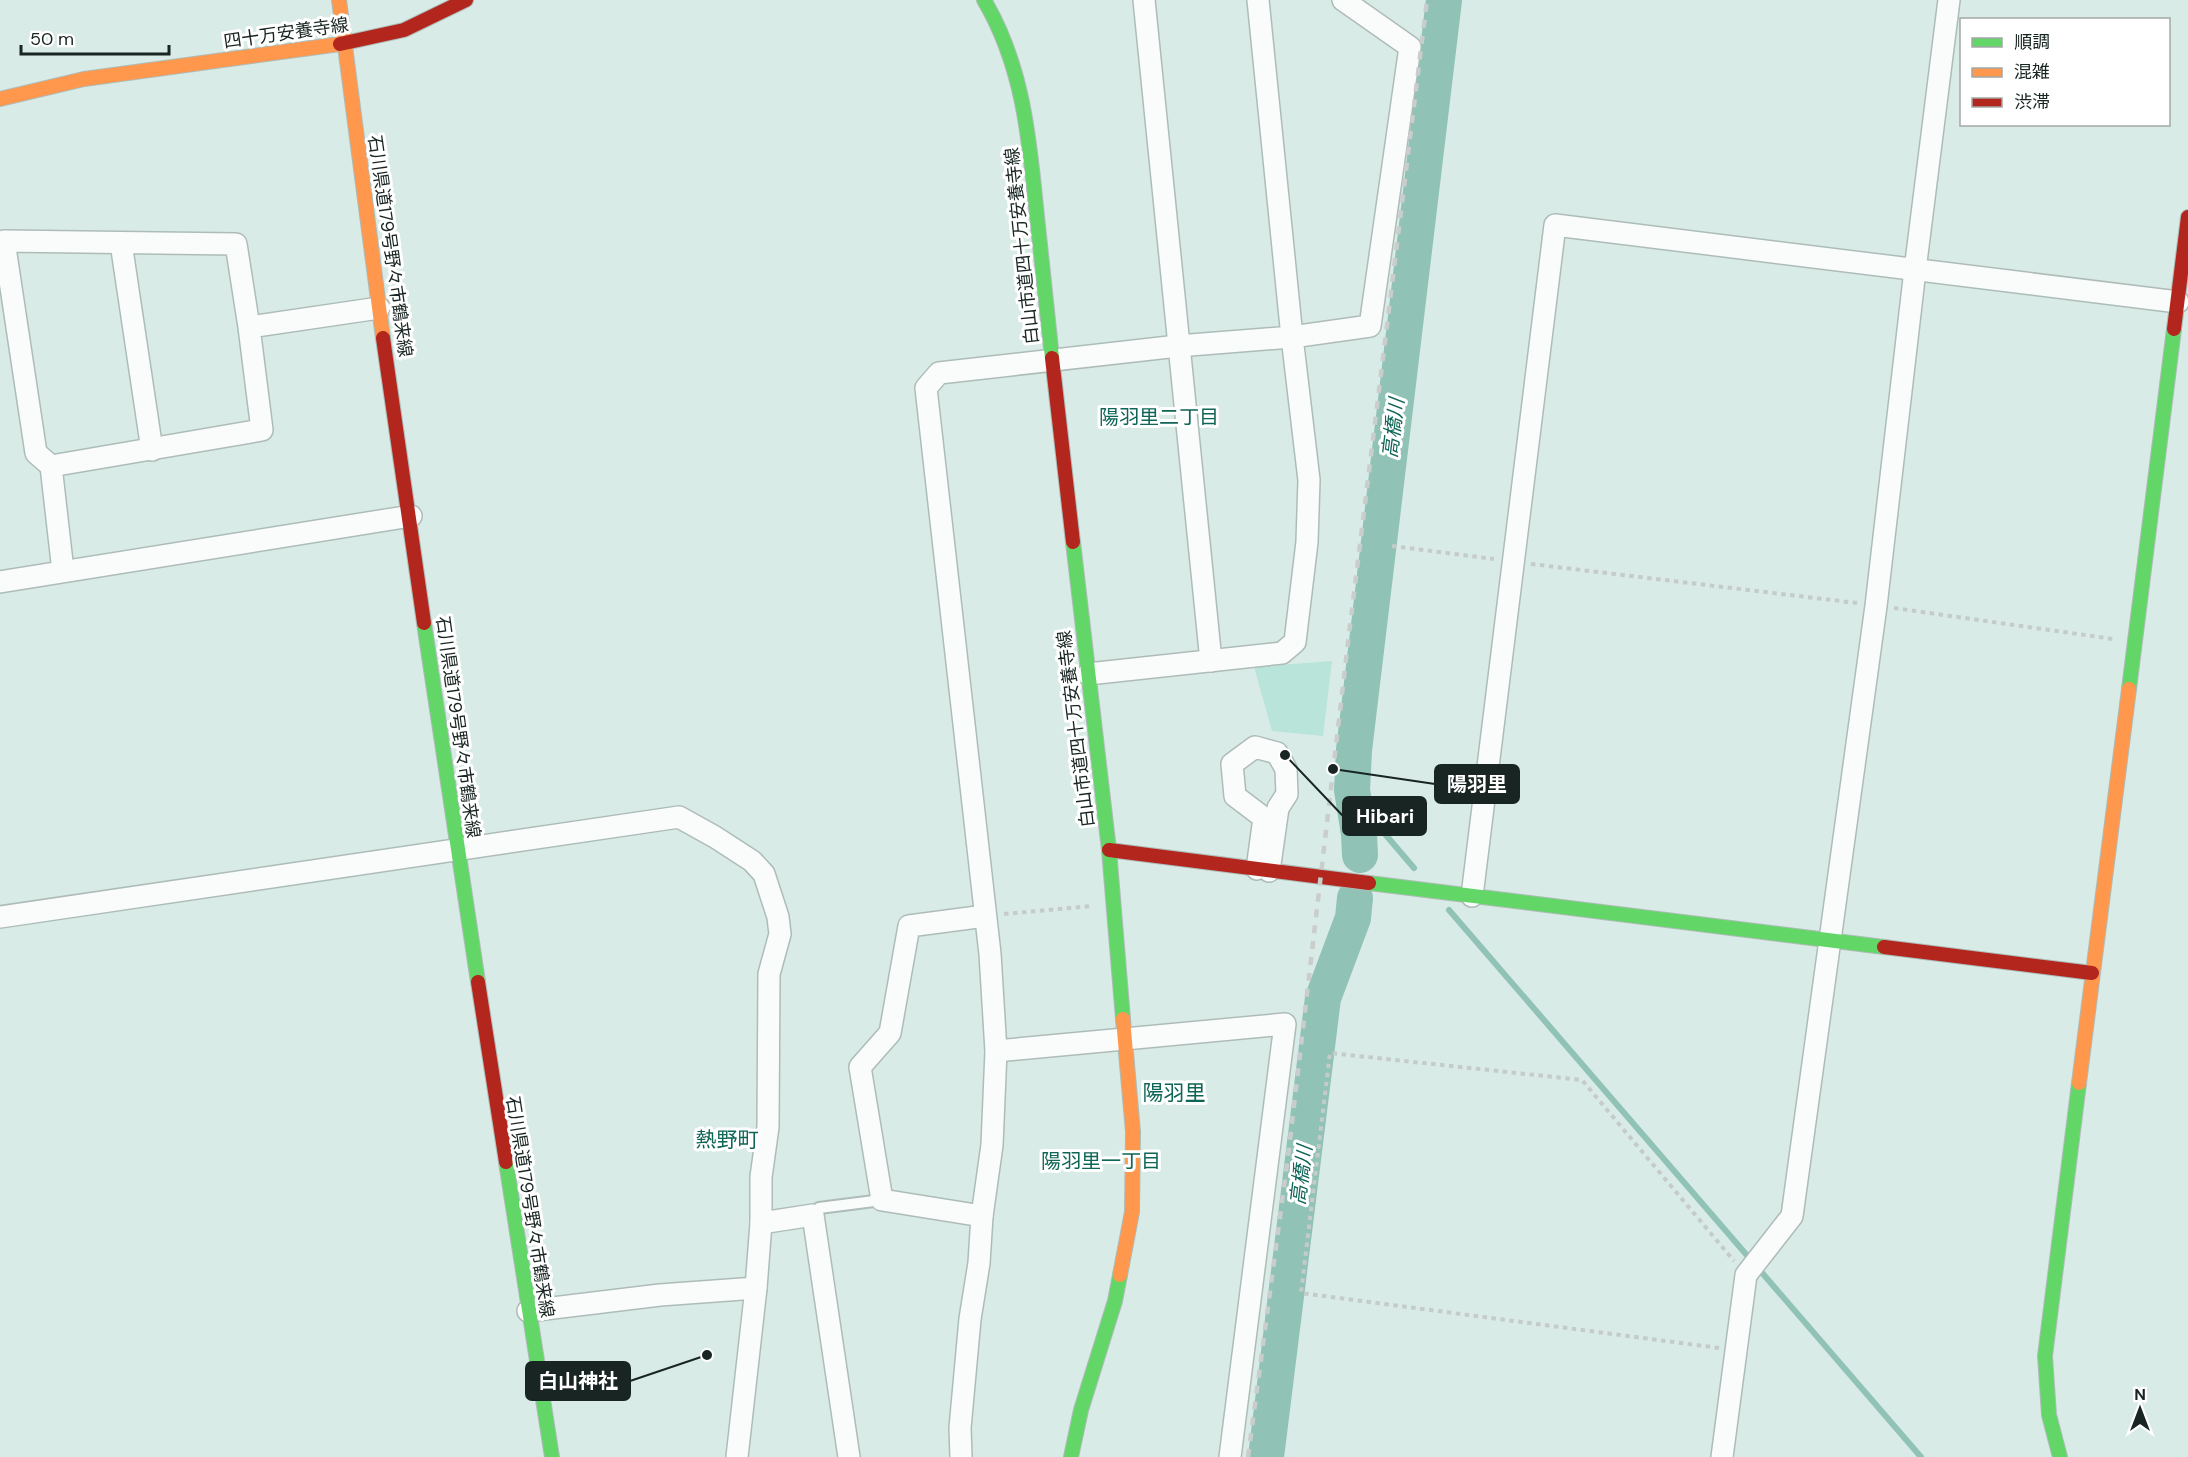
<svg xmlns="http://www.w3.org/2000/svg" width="2188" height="1457" font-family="'DM Sans','Noto Sans JP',sans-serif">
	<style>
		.green { fill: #b9e4d9 }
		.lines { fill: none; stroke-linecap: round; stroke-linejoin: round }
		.stream { stroke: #90c2b5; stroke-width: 6 }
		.river { stroke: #90c2b5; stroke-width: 36 }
		.lane-casing { stroke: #aebcb8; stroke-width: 14 }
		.street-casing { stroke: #aebcb8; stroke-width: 24 }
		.fast-casing { stroke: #aebcb8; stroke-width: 16 }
		.slow-casing { stroke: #aebcb8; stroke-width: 16 }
		.jam-casing { stroke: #aebcb8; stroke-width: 16 }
		.path { stroke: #c5cbc9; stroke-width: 4; stroke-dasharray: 4.5 4.5; stroke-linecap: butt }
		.lane { stroke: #f9fcfb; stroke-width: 10 }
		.street { stroke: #f9fcfb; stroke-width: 21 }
		.fast { stroke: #63d668; stroke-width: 14 }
		.slow { stroke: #ff974d; stroke-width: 14 }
		.jam { stroke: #b3261e; stroke-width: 14 }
		.rail { stroke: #c9cdcc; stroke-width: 4.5; stroke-dasharray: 8 8; stroke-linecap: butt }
		.labels { text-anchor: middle; stroke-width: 6; stroke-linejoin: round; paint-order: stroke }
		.street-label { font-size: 18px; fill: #182522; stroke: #fff }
		.neighbourhood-label { font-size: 20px; fill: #0f6556; stroke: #fff }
		.water-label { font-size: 20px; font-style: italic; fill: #116657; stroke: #fff }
		.quarter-label { font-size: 21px; fill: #0f6556; stroke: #fff }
		.leader { fill: none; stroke: #182522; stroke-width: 2 }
		.callout-dot { fill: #182522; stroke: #fff; stroke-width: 2 }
		.callout { fill: #182522; stroke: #182522; stroke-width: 2 }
		.callout-label { font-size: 20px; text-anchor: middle; font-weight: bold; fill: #fff }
	</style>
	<rect width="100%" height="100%" fill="#d9ebe6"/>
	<!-- green -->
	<polygon class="green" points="1332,661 1323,736 1272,731 1254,667"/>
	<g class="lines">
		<!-- stream -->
		<g class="stream">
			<polyline points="1352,790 1367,813 1414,868"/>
			<polyline points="1449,910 1921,1457"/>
		</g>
		<!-- river -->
		<g class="river">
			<polyline points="1360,855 1359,834 1352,790 1354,750 1444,0"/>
			<polyline points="1266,1457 1323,998 1353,918 1355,898"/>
		</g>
		<defs>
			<polyline id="lane" points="813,1215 819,1208 882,1200"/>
			<g id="street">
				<polyline points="1144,0 1211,661"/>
				<polyline points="121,243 152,450"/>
				<polyline points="249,327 236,244 4,241 36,453 51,466 262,430 249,327 379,308"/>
				<polyline points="51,466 63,571"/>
				<polyline points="0,582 411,516"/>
				<polyline points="1088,674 1282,653 1295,642 1307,542 1309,480 1292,337 1370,326 1410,47 1343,0"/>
				<polyline points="1257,869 1264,818 1235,796 1232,764 1255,747 1277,753 1286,769 1287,794 1278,808 1269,871"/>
				<polyline points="1472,896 1555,225 2178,302"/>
				<polyline points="0,917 679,817 715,837 752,861 764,874 778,917 780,934 769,974 768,1127 761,1177 761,1223 756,1288 737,1457"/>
				<polyline points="996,1051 1285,1024 1230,1457"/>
				<polyline points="982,1216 882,1200 860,1067 890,1033 909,926 985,916"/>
				<polyline points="761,1223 813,1215 849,1457"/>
				<polyline points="528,1311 660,1295 756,1288"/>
				<polyline points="961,1457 960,1428 970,1319 979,1263 982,1216 992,1145 996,1051 990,954 926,388 939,373 1178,346 1292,337 1258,0"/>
				<polyline points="1722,1457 1746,1275 1792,1216 1876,606 1915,270 1949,0"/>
			</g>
			<g id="fast">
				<path d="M984,0C1022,64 1029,135 1036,207C1041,258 1047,308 1052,358"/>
				<polyline points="1073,542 1109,850 1123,1019"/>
				<polyline points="424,623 478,982"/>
				<polyline points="2129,689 2174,329"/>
				<polyline points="1369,883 1884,947"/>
				<polyline points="506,1162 552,1457"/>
				<polyline points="1071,1457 1081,1410 1115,1301 1120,1275"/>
				<polyline points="2060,1457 2049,1415 2045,1356 2079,1083"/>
			</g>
			<g id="slow">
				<polyline points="339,0 383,338"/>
				<polyline points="0,99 84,79 340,44"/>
				<polyline points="2079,1083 2129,689"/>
				<polyline points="1120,1275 1132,1212 1133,1132 1123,1019"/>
			</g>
			<g id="jam">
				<polyline points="340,44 404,30 466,0"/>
				<polyline points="2174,329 2188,217"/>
				<polyline points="383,338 424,623"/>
				<polyline points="1052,358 1073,542"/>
				<polyline points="1109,850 1369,883"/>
				<polyline points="1884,947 2092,973"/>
				<polyline points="478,982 506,1162"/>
			</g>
		</defs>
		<!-- lane casing -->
		<use href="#lane" class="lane-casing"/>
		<!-- street casing -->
		<use href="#street" class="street-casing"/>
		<!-- fast casing -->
		<use href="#fast" class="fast-casing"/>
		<!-- slow casing -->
		<use href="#slow" class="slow-casing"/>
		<!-- jam casing -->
		<use href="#jam" class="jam-casing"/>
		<!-- path -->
		<g class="path">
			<polyline points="1392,546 1494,559"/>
			<polyline points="1531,564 1857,603"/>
			<polyline points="1894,608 2113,639"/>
			<polyline points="1004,914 1092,906"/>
			<polyline points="1719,1348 1301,1293 1330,1053 1582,1080 1734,1261"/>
		</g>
		<!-- lane -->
		<use href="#lane" class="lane"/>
		<!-- street -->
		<use href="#street" class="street"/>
		<!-- fast -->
		<use href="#fast" class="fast"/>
		<!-- slow -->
		<use href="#slow" class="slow"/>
		<!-- jam -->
		<use href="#jam" class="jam"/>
		<!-- rail -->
		<polyline class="rail" points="1248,1457 1288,1157 1349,634 1427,0"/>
	</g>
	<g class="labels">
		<!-- street labels -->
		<g class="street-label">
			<text transform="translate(286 33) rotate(-8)" y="6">四十万安養寺線</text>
			<text transform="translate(390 246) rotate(82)" y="6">石川県道179号野々市鶴来線</text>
			<text transform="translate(1022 246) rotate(-96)" y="6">白山市道四十万安養寺線</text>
			<text transform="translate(458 727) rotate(82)" y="6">石川県道179号野々市鶴来線</text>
			<text transform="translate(1076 729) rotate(-97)" y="6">白山市道四十万安養寺線</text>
			<text transform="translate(530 1207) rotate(81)" y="6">石川県道179号野々市鶴来線</text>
		</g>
		<!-- neighbourhood labels -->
		<g class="neighbourhood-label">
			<text x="1159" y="424">陽羽里二丁目</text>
			<text x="1101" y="1168">陽羽里一丁目</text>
		</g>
		<!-- water labels -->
		<g class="water-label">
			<text transform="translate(1393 428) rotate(-83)" y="7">高橋川</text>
			<text transform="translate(1301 1175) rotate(-83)" y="7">高橋川</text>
		</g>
		<!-- quarter labels -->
		<g class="quarter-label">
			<text x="1174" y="1100">陽羽里</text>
			<text x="727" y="1147">熱野町</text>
		</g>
	</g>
	<!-- callouts -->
	<path class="leader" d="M1333 769L1435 784M1285 755L1343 816M707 1355L630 1381"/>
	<g class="callout-dot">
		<circle cx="1333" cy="769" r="6"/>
		<circle cx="1285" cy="755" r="6"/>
		<circle cx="707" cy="1355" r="6"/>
	</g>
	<g class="callout">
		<rect x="1435" y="765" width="84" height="38" rx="6"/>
		<rect x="1343" y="797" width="83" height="38" rx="6"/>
		<rect x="526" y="1362" width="104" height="38" rx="6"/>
	</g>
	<g class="callout-label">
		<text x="1477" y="791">陽羽里</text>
		<text x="1385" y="823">Hibari</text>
		<text x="578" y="1388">白山神社</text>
	</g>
	<!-- legend -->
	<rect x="1960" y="18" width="210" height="108" fill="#ffffff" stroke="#a3a8a7" stroke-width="1.5"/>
	<rect x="1972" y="38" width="30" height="9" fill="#63d668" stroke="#a3a8a7" stroke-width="1.5"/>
	<text x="2014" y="48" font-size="18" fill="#182522">順調</text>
	<rect x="1972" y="68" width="30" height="9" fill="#ff974d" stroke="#a3a8a7" stroke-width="1.5"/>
	<text x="2014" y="78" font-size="18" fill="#182522">混雑</text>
	<rect x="1972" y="98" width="30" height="9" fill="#b3261e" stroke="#a3a8a7" stroke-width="1.5"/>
	<text x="2014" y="108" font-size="18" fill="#182522">渋滞</text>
	<!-- north arrow -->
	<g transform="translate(2140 1409)" stroke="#ffffff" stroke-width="4.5" paint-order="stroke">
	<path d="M0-4.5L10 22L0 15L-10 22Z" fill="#182522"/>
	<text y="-9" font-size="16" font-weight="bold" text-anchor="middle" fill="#182522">N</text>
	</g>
	<!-- scale -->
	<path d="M21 45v9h148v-9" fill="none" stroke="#182522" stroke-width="3"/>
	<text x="30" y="45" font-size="18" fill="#182522" stroke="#ffffff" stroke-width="4.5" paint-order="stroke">50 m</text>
</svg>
